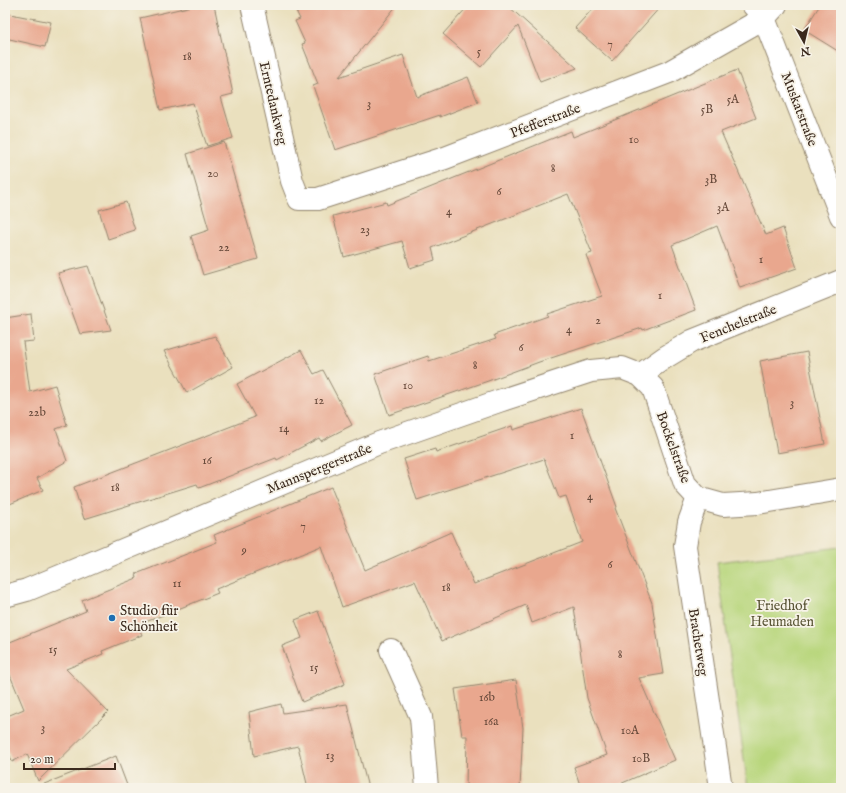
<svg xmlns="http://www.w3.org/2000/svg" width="846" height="793" font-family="'IM FELL English',serif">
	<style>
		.green { fill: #b8d67c; stroke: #7a804d }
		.building { fill: #e9a78e }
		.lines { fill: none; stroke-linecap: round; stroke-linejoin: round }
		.minor-casing { stroke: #92856e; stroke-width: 24 }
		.minor { stroke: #fff; stroke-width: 22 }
		.poi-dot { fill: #1f6fb2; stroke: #f7f3e8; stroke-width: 1.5 }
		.labels { text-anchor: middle; stroke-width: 3.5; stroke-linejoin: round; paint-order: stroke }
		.number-label { font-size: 12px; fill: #66493a }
		.street-label { font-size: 14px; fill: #3b2a1e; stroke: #f7f3e8 }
		.park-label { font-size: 14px; fill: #5a5536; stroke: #f7f3e8 }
		.poi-label { font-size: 14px; fill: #3b2a1e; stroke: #f7f3e8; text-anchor: start }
	</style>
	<rect width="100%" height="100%" fill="#f7f3e8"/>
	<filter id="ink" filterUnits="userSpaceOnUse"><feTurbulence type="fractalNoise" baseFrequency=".025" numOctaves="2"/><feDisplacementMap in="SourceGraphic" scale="8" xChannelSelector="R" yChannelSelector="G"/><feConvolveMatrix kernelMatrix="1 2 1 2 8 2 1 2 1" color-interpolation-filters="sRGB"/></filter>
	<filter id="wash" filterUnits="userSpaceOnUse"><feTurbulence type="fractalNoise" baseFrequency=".012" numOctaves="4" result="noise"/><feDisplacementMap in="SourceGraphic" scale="16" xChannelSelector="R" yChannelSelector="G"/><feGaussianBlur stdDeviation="0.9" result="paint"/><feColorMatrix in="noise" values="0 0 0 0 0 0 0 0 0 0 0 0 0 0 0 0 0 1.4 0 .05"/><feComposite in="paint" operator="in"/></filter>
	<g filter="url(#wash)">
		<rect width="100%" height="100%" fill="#eae0be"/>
		<!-- green -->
		<polygon class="green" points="841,547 841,788 748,788 717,562"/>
		<g id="blocks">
			<!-- building -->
			<g class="building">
				<polygon points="197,5 214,5 233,94 221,97 233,138 207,146 193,103 160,110 140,18"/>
				<polygon points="293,5 397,5 339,77 403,55 417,97 468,77 478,102 440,117 440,115 335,150 313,86 318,84 302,44 305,43 295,21 300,19"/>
				<polygon points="469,5 507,5 577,68 540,82 518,26 481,67 443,34"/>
				<polygon points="596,5 662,5 612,61 575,28"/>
				<polygon points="820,5 841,5 841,53 804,30"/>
				<polygon points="5,13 51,22 45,47 5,38"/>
				<polygon points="737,70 756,118 721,132 766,235 783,228 797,268 740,288 717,226 672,245 696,310 643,330 642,328 539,362 488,381 389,415 375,374 428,356 429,361 496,339 494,335 548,316 547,314 602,296 586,255 592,253 568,194 432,248 435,260 410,268 402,241 344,257 333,216 386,202 387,205 571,131 573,137"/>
				<polygon points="224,142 258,259 203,275 191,236 209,230 187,154"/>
				<polygon points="126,202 135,230 108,239 99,210"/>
				<polygon points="88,266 111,330 80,334 58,273"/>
				<polygon points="31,314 34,341 23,342 30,392 55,385 67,425 56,429 67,461 37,478 43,490 5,506 5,318"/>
				<polygon points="215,336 233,367 187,393 164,351"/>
				<polygon points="301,350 314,374 323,370 352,425 321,441 319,438 277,460 276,458 199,488 197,484 84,519 74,487 255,417 237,384"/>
				<polygon points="807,352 825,444 777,453 760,361"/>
				<polygon points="581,408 617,507 615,508 652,603 663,674 639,678 675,760 611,788 581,788 574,767 607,755 587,698 574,607 532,623 526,605 442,641 415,581 342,607 321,546 216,589 218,593 138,625 142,635 102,651 103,654 66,669 108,712 38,781 27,754 12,762 5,743 5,717 24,709 5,663 5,644 86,611 82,600 137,578 136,574 217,542 214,535 331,487 365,570 451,532 474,584 582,542 566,496 559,498 544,459 417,500 404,459 435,449 436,452 512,426 513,430"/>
				<polygon points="318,611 345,684 302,702 282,646 302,638 295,620"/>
				<polygon points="516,680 523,728 520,788 466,788 467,736 462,736 455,689"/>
				<polygon points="281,704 283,713 347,704 368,788 308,788 298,746 254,756 249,712"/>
				<polygon points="116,756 128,788 39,788 39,786"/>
			</g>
		</g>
	</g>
	<g filter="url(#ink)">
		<use href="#blocks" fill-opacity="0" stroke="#92856e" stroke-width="1"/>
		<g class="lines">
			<defs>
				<g id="minor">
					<polyline points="252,5 292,181 299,199 318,199 445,158 669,72 764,18 776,5"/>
					<polyline points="753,5 764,18 841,216"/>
					<polyline points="640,375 664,358 692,341 841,281"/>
					<polyline points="698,498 689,522 685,546 721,788"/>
					<polyline points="5,596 27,590 379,443 499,401 591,371 622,368 640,375 653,388 685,484 698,498 723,505 758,503 841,489"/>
					<polyline points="391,650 421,717 427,788"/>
				</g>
			</defs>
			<!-- minor casing -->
			<use href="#minor" class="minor-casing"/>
			<!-- minor -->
			<use href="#minor" class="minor"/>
		</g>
	</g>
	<!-- markers -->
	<circle class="poi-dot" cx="112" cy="618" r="4"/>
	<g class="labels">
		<!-- number labels -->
		<g class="number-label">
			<text x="610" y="48">7</text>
			<text x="479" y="55">5</text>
			<text x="187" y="60">18</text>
			<text x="733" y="103">5A</text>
			<text x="369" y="107">3</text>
			<text x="707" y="113">5B</text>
			<text x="634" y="143">10</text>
			<text x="553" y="172">8</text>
			<text x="213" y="177">20</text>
			<text x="711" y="183">3B</text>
			<text x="499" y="195">6</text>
			<text x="723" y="211">3A</text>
			<text x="449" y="215">4</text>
			<text x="365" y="233">23</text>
			<text x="224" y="251">22</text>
			<text x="761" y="263">1</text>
			<text x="660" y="299">1</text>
			<text x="598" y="324">2</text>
			<text x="569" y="333">4</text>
			<text x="521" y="351">6</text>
			<text x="475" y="369">8</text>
			<text x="408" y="389">10</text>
			<text x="319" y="404">12</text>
			<text x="792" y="406">3</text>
			<text x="37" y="416">22b</text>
			<text x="284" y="432">14</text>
			<text x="572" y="439">1</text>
			<text x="207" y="464">16</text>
			<text x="115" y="491">18</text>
			<text x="590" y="500">4</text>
			<text x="303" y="530">7</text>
			<text x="244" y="554">9</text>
			<text x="610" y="568">6</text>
			<text x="177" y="587">11</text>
			<text x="446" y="591">18</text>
			<text x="53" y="653">15</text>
			<text x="620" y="658">8</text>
			<text x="314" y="671">15</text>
			<text x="487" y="701">16b</text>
			<text x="491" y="725">16a</text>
			<text x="43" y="731">3</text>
			<text x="630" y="734">10A</text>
			<text x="330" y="759">13</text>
			<text x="641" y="762">10B</text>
		</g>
		<!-- street labels -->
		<g class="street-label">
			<text transform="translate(274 103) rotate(77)" y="5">Erntedankweg</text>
			<text transform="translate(800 109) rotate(69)" y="5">Muskatstraße</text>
			<text transform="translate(545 120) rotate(-21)" y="5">Pfefferstraße</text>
			<text transform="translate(738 323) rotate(-22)" y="5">Fenchelstraße</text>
			<text transform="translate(674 447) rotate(70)" y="5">Bockelstraße</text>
			<text transform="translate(319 468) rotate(-22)" y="5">Mannspergerstraße</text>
			<text transform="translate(699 642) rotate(81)" y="5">Brachetweg</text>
		</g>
		<!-- park labels -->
		<g class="park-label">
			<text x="782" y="610">Friedhof<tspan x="782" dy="16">Heumaden</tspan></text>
		</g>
		<!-- poi labels -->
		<g class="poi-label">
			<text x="120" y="615">Studio für<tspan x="120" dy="16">Schönheit</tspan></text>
		</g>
	</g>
	<!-- margin -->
	<rect width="846" height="793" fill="none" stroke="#f7f3e8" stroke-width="20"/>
	<!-- north arrow -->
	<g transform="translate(804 42) rotate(172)" stroke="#f7f3e8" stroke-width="3" paint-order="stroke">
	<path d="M0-3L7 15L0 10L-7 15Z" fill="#3b2a1e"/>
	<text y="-6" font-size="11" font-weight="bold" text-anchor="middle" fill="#3b2a1e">N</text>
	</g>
	<!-- scale -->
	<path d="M24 763v6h91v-6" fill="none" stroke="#3b2a1e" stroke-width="2"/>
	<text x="30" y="763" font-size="12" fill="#3b2a1e" stroke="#f7f3e8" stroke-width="3" paint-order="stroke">20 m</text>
</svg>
